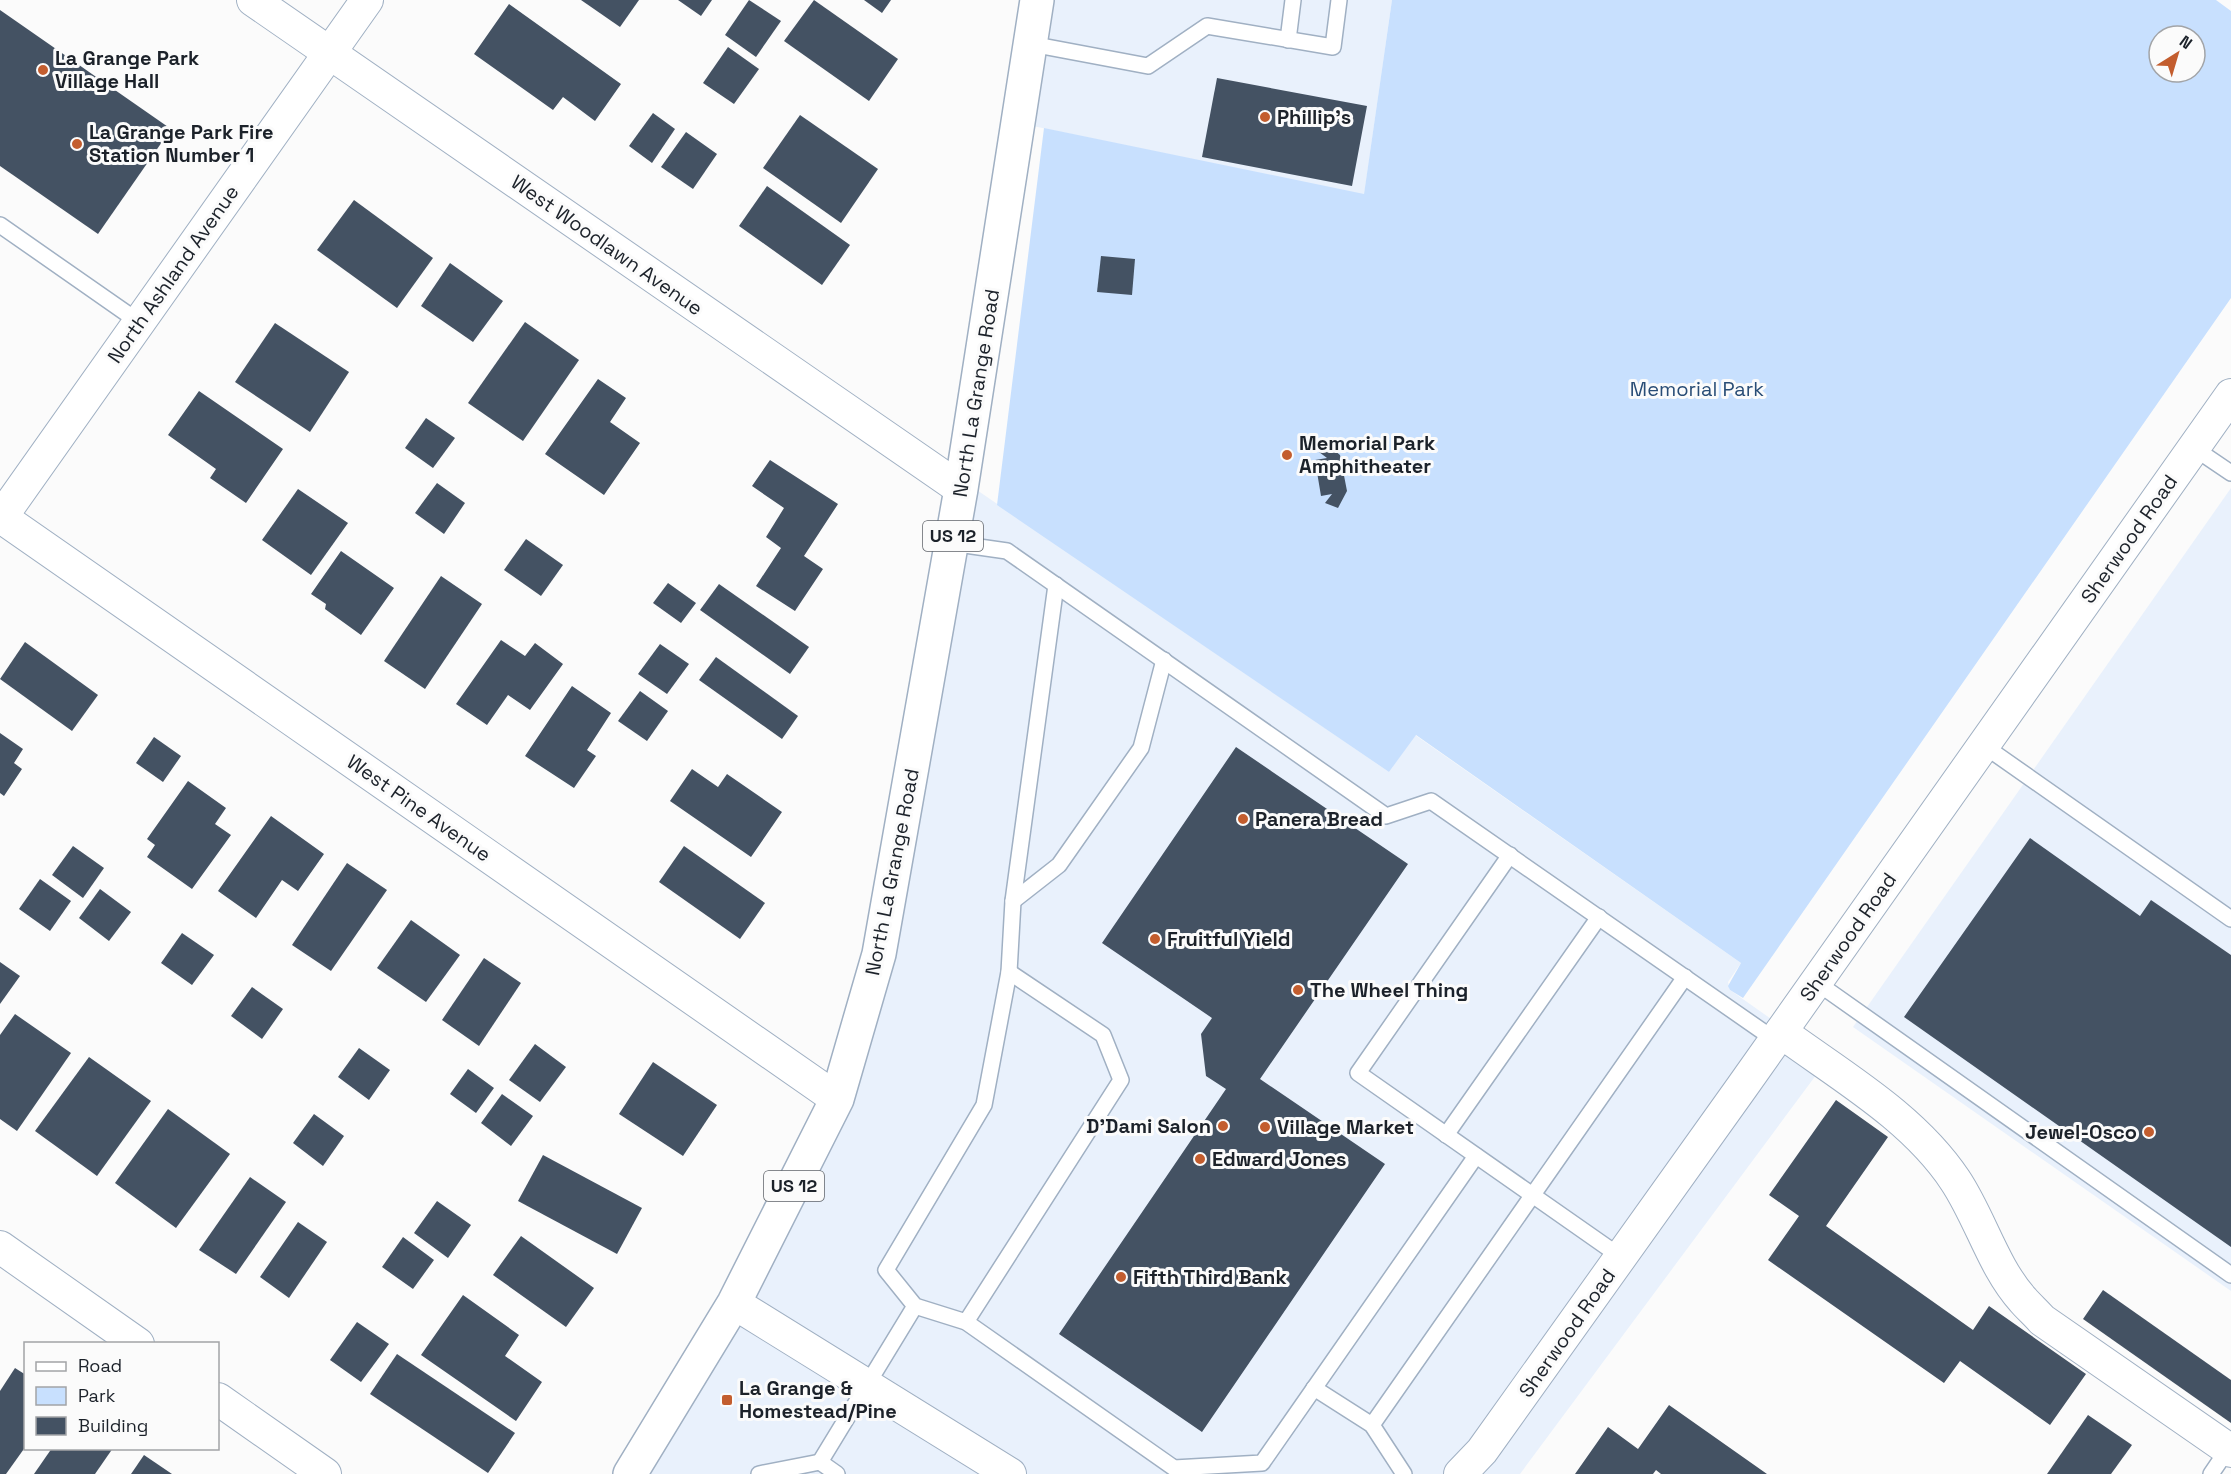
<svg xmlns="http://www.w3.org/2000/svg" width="2231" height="1474" font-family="'Space Grotesk',sans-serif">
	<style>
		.built { fill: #e9f1fc }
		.green { fill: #c8e0fe; fill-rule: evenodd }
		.building { fill: #445263 }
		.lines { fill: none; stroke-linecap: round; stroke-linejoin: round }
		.lane-casing { stroke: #a0b0c3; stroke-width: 18 }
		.street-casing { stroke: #a0b0c3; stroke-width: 34 }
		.primary-casing { stroke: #a0b0c3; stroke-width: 36 }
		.lane { stroke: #fff; stroke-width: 15 }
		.street { stroke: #fff; stroke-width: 32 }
		.primary { stroke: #fff; stroke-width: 33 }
		.poi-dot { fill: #c35d2e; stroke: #fbfbfb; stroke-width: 2 }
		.labels { text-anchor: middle; stroke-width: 6; stroke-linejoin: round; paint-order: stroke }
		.shield { fill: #fbfbfb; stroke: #5f6369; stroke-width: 1.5 }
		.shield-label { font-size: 18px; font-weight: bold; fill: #1c222a }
		.poi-label { font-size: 20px; font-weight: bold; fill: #1c222a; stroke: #fbfbfb; text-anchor: start }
		.street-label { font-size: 20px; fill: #1c222a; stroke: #fbfbfb }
		.park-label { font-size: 20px; fill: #294d76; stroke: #fbfbfb }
	</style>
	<rect width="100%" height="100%" fill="#fbfbfb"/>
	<!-- built -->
	<g class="built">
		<polygon points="1043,0 1392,0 1364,195 1023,124"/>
		<polygon points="971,486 1389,772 1415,735 1741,963 1728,982 1730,990 1828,1059 1520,1474 639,1474 845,1103"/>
		<polygon points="2231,488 2231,1291 1853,1027"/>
	</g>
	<!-- green -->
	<path class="green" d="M1392,0H2216L2231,11V298L1743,998L1730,990L1728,986L1741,963L1416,735L1389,772L997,505L1044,128L1364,194ZM2159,36H2195V72H2159Z"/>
	<!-- building -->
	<g class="building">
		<polygon points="581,0 639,0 620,27"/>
		<polygon points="678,0 712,0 701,16"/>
		<polygon points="749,0 781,21 756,57 725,35"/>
		<polygon points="814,0 898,59 869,101 784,41"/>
		<polygon points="864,0 891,0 882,13"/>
		<polygon points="509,4 621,84 595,121 563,97 553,110 474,54"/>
		<polygon points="0,10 171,129 98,234 0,166"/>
		<polygon points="728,47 759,69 734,104 703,83"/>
		<polygon points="1217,78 1367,106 1352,186 1202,157"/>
		<polygon points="653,113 675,129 652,163 629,146"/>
		<polygon points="800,115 878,169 841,223 763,168"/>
		<polygon points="686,132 717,154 693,189 661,167"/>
		<polygon points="767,186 850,245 822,285 739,226"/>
		<polygon points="354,200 433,258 397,308 317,250"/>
		<polygon points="1101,256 1135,259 1132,295 1097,292"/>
		<polygon points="450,263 503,301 473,342 421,306"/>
		<polygon points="525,322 579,360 523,441 468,403"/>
		<polygon points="275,323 349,372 310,432 235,382"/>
		<polygon points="598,379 626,398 610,422 640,443 604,495 545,454"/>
		<polygon points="199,391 283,449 246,503 210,478 216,469 168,435"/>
		<polygon points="426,418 455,438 433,468 405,448"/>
		<polygon points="1328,445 1340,455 1347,491 1338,508 1325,503 1332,494 1321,496 1315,460 1327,458 1319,452"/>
		<polygon points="770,460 838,504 804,556 823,569 795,611 756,586 781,548 766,537 784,508 752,486"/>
		<polygon points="437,483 465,503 444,534 415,513"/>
		<polygon points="298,489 348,523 311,575 262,540"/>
		<polygon points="526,539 563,565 541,596 504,570"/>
		<polygon points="341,551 394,588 361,635 325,609 326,604 311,594"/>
		<polygon points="441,576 482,604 425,689 384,661"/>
		<polygon points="668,583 696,603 681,623 653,603"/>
		<polygon points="719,584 809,647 790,674 700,610"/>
		<polygon points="501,640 525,656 535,643 563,664 530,710 508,695 487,725 456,704"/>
		<polygon points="25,642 98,695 72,731 0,679"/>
		<polygon points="660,644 689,664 667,694 638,674"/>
		<polygon points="716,657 798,716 782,739 699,680"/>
		<polygon points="572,686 611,713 587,750 596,756 574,788 525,756"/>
		<polygon points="640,691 668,711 647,741 618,721"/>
		<polygon points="0,733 23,749 14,763 22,769 4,796 0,793"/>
		<polygon points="154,737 181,756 163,782 136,763"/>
		<polygon points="1236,747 1408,864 1260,1079 1385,1164 1202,1432 1059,1334 1226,1089 1206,1076 1201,1034 1212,1018 1102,943"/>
		<polygon points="692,769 718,787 727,774 782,812 751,857 670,801"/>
		<polygon points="188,781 226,808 215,824 231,835 192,889 147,857 155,845 147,839"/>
		<polygon points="271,816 324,854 298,891 282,880 256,918 218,891"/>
		<polygon points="2030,838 2140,916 2151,900 2231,955 2231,1247 1904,1017"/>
		<polygon points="73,846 104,868 83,898 52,875"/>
		<polygon points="684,846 765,903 740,939 659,882"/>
		<polygon points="347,863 387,890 331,971 292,945"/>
		<polygon points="40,879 71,901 50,931 19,909"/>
		<polygon points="100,889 131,912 109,941 79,918"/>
		<polygon points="411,920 460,955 426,1002 377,968"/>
		<polygon points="182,933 214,955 192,985 161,963"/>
		<polygon points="484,958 521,983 479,1046 442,1020"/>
		<polygon points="0,962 20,976 0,1004"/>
		<polygon points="252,987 283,1009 262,1039 231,1016"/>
		<polygon points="15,1014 71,1053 17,1131 0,1119 0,1035"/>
		<polygon points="535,1044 566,1067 540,1102 509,1080"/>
		<polygon points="359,1048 390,1070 369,1100 338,1077"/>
		<polygon points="89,1057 151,1101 97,1176 35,1131"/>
		<polygon points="653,1062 717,1105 683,1156 619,1114"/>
		<polygon points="468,1069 494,1088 476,1113 450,1094"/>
		<polygon points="502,1094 533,1116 511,1146 481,1123"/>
		<polygon points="1836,1100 1888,1137 1826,1226 1973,1330 1989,1306 2086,1374 2050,1425 1960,1361 1944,1383 1768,1260 1799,1216 1769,1195"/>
		<polygon points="168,1109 230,1154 176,1228 115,1183"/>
		<polygon points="314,1114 344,1136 323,1166 293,1143"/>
		<polygon points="543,1155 642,1208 617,1254 518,1201"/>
		<polygon points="250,1177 286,1202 236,1274 199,1250"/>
		<polygon points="437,1201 471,1225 448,1258 414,1233"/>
		<polygon points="298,1222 327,1242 289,1298 260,1277"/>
		<polygon points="521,1236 594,1288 566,1327 493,1275"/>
		<polygon points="403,1237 434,1260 413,1289 382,1267"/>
		<polygon points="2103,1290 2231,1380 2231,1423 2083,1319"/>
		<polygon points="463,1295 519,1335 505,1356 542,1382 516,1421 421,1355"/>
		<polygon points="357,1322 389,1344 361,1382 330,1360"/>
		<polygon points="397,1354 515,1433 488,1473 370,1394"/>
		<polygon points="15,1368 26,1375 26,1446 6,1474 0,1474 0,1391"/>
		<polygon points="1669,1405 1767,1474 1661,1474 1656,1470 1653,1474 1575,1474 1608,1427 1638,1449"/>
		<polygon points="2088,1415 2132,1445 2111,1474 2047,1474"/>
		<polygon points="52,1448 113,1448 95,1474 34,1474"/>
		<polygon points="144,1455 172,1474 131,1474"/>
	</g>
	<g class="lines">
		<defs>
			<g id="lane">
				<polyline points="1288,40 1293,0"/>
				<polyline points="1031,44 1148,66 1207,26 1333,47 1339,0"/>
				<polyline points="0,225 139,322"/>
				<polyline points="2194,448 2231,473"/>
				<polyline points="951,543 1007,551 1386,816 1431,801 1775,1040"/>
				<polyline points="1056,585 1013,901 1009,972 984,1105 886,1270 915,1306 966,1322 1174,1468 1262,1463 1476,1156"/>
				<polyline points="1983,745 2231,919"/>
				<polyline points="1510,855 1358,1073 1621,1257"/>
				<polyline points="1013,901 1059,865 1141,748 1164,660"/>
				<polyline points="1816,982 2231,1275"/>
				<polyline points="1446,1135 1599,917"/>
				<polyline points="966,1322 1121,1080 1103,1035 1009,972"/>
				<polyline points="1314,1388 1372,1425 1404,1474"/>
				<polyline points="1372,1425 1685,977"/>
				<polyline points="820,1462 915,1306"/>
				<polyline points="759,1474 820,1462 837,1474"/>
				<polyline points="2211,1474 2228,1449"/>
			</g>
			<g id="street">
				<polyline points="253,0 961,489"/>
				<polyline points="1,517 837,1099"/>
				<polyline points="0,519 367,0"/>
				<path d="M1781,1032C1841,1076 1913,1117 1955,1180C1980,1217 1993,1267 2023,1300C2029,1307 2036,1313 2042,1320L2231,1451"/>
				<polyline points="0,1247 138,1344"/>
				<polyline points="734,1303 1010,1474"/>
				<polyline points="218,1399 325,1474"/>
				<polyline points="1460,1474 1482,1451 1742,1087 2231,395"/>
			</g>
			<polyline id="primary" points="630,1474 734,1303 837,1099 879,954 961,489 1037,0"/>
		</defs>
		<!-- lane casing -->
		<use href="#lane" class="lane-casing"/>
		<!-- street casing -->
		<use href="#street" class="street-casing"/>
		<!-- primary casing -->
		<use href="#primary" class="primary-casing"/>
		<!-- lane -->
		<use href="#lane" class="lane"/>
		<!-- street -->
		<use href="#street" class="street"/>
		<!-- primary -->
		<use href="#primary" class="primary"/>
	</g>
	<!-- markers -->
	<g class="poi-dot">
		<circle cx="43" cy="70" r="6"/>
		<circle cx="1265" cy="117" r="6"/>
		<circle cx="77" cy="144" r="6"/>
		<circle cx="1287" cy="455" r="6"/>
		<circle cx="1243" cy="819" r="6"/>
		<circle cx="1155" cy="939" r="6"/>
		<circle cx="1298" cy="990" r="6"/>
		<circle cx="1223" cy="1126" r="6"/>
		<circle cx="1265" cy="1127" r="6"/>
		<circle cx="2149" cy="1132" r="6"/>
		<circle cx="1200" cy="1159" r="6"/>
		<circle cx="1121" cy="1277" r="6"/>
		<rect x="721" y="1394" width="12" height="12" rx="3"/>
	</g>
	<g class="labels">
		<!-- shield labels -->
		<g class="shield">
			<rect x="923" y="521" width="60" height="30" rx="4.5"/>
			<rect x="764" y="1171" width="60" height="30" rx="4.5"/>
		</g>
		<g class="shield-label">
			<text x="953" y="542">US 12</text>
			<text x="794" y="1192">US 12</text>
		</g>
		<!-- poi labels -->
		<g class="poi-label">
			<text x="55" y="65">La Grange Park<tspan x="55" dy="23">Village Hall</tspan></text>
			<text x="1277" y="124">Phillip's</text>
			<text x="89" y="139">La Grange Park Fire<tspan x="89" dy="23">Station Number 1</tspan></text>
			<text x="1299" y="450">Memorial Park<tspan x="1299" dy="23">Amphitheater</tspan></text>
			<text x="1255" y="826">Panera Bread</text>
			<text x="1167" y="946">Fruitful Yield</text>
			<text x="1310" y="997">The Wheel Thing</text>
			<text x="1211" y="1133" text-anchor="end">D'Dami Salon</text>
			<text x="1277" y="1134">Village Market</text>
			<text x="2137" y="1139" text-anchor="end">Jewel-Osco</text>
			<text x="1212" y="1166">Edward Jones</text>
			<text x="1133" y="1284">Fifth Third Bank</text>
			<text x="739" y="1395">La Grange &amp;<tspan x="739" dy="23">Homestead/Pine</tspan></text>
		</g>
		<!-- street labels -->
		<g class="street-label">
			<text transform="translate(607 245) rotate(35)" y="7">West Woodlawn Avenue</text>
			<text transform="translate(173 274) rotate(-55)" y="7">North Ashland Avenue</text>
			<text transform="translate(976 393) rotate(-81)" y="7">North La Grange Road</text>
			<text transform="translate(2129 539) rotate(-55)" y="7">Sherwood Road</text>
			<text transform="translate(419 808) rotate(35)" y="7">West Pine Avenue</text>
			<text transform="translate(892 872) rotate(-79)" y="7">North La Grange Road</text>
			<text transform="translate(1848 937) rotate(-55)" y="7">Sherwood Road</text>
			<text transform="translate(1567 1333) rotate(-55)" y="7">Sherwood Road</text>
		</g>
		<!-- park labels -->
		<g class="park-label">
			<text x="1697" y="396">Memorial Park</text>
		</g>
	</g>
	<!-- legend -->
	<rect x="24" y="1342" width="195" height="108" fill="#fbfbfb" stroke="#a2a4a7" stroke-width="1.5"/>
	<rect x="36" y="1362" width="30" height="9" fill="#ffffff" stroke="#a2a4a7" stroke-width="1.5"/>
	<text x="78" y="1372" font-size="18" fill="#1c222a">Road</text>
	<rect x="36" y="1387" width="30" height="18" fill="#c8e0fe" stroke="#a2a4a7" stroke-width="1.5"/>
	<text x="78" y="1402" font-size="18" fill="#1c222a">Park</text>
	<rect x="36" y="1417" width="30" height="18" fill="#445263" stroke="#a2a4a7" stroke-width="1.5"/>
	<text x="78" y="1432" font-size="18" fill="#1c222a">Building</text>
	<!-- north arrow -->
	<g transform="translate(2177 54) rotate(37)"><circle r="28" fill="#fbfbfb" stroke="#a2a4a7" stroke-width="1.5"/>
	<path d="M0-4.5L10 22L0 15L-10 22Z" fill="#c35d2e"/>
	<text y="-9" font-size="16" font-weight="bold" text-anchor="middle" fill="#1c222a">N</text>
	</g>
</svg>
